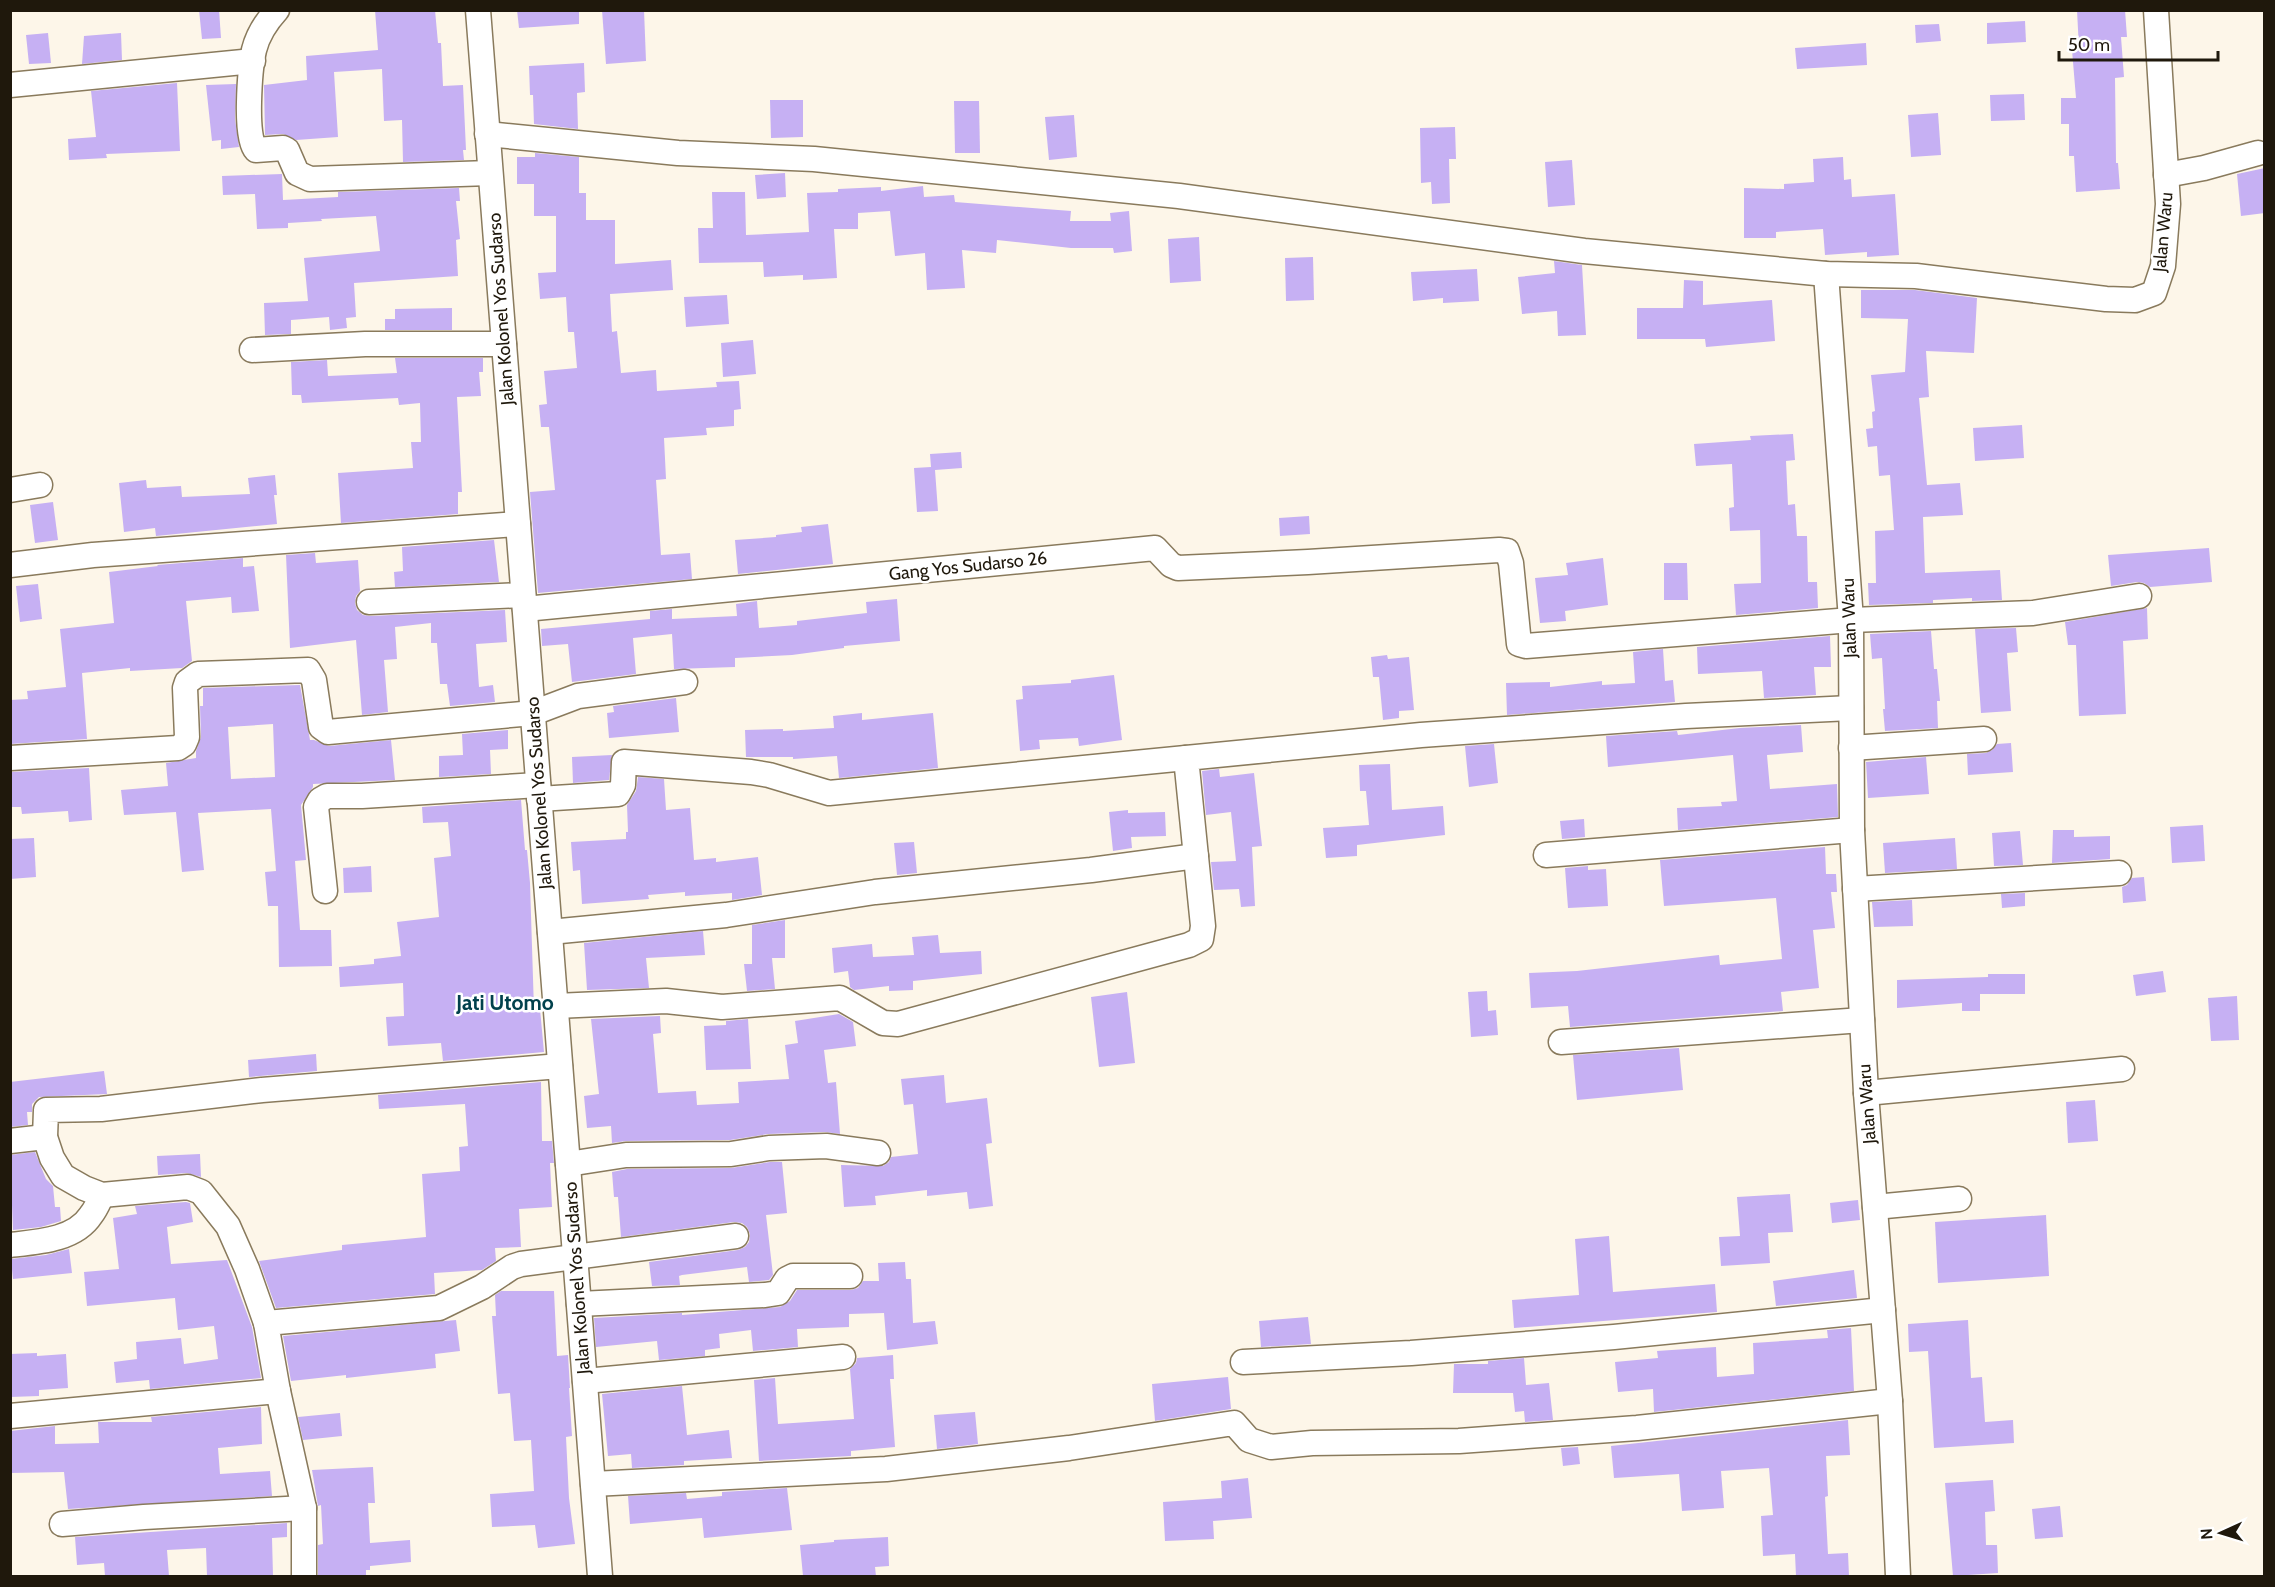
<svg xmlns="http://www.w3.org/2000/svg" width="2275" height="1587" font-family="Cabin,sans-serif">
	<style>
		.building { fill: #c6b0f3; fill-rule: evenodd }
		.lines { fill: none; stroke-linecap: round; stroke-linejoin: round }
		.minor-casing { stroke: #897a5c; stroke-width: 27 }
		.minor { stroke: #fff; stroke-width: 24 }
		.labels { text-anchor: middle; stroke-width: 5; stroke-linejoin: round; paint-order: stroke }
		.street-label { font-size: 18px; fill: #1f180c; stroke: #fff }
		.quarter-label { font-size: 21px; font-weight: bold; fill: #02414d; stroke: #fff }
	</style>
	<rect width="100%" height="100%" fill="#fdf6e9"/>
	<!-- building -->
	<g class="building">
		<polygon points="199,10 219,10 221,38 202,39"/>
		<polygon points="375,10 435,10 438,43 441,43 443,86 463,85 466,150 463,150 464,160 403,162 402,120 384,121 382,69 334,72 338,137 296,140 283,134 265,135 264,85 307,80 306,56 378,50"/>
		<polygon points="517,10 579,10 579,24 519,28"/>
		<polygon points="602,10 644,10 646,61 606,64"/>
		<polygon points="2077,10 2125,10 2127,37 2121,37 2124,77 2115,78 2116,163 2118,163 2120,189 2076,192 2074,156 2069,156 2069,124 2061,124 2061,98 2076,98 2072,50 2079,49"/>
		<polygon points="2025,21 2026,42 1987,44 1987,23"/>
		<polygon points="1939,24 1941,41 1916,43 1915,25"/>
		<polygon points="48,33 51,63 29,64 26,35"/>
		<polygon points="121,33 122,60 82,64 84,36"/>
		<polygon points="1866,43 1867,65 1797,69 1795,48"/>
		<polygon points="584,63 585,92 577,93 578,129 534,124 533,95 530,95 529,66"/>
		<polygon points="177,83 180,151 106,154 107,158 69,160 68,139 96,137 91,91"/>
		<polygon points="236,84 235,119 239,147 221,149 221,140 212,141 206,85"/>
		<polygon points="2024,94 2025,120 1991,121 1990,95"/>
		<polygon points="770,100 803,100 803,137 771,138"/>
		<polygon points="954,101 979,101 980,153 955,153"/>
		<polygon points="1938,113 1941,155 1911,157 1908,115"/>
		<polygon points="1074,115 1077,157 1049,160 1045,117"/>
		<polygon points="1455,127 1456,159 1449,159 1450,203 1432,204 1431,182 1421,183 1420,128"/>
		<polygon points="535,153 579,157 579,193 586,193 586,220 615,220 615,264 671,260 673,290 610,294 612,332 617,331 621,373 656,370 657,391 717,387 716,382 739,381 741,409 734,410 734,426 706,428 707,435 664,438 666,479 656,480 661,555 690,553 692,579 538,593 530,492 555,490 549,427 541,427 539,405 547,404 544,371 577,368 574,332 568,332 566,297 540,299 538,273 556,272 556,216 534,216 534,184 517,184 517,157 535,157"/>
		<polygon points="1843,157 1844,180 1851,179 1852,197 1895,194 1899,255 1867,257 1867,252 1825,255 1823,229 1776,232 1776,238 1744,238 1744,188 1784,189 1784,184 1814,182 1813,159"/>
		<polygon points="1572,160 1575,205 1548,207 1545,162"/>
		<polygon points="2265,168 2265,213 2241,216 2237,174"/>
		<polygon points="785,173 786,197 757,199 755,175"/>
		<polygon points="282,174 283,200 338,197 338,192 459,188 460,201 456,201 460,239 456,240 458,276 354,283 356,317 346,318 347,328 330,330 329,317 291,320 291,334 265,335 264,303 308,301 304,258 380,251 376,216 321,219 322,221 288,223 288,228 257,229 255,194 223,195 222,176"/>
		<polygon points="923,186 924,197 954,195 955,202 1071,211 1070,221 1111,221 1110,213 1129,211 1132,251 1114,253 1113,248 1071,248 997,240 996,253 962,250 965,288 927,290 925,253 895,256 890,211 858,213 858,229 834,229 837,278 803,280 803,275 764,277 763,262 699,263 698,228 713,228 712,192 745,192 746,235 809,232 807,193 838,192 838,189 881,187 881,191"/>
		<polygon points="1199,237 1201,281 1170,283 1168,239"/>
		<polygon points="1313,257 1314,300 1286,301 1285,258"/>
		<polygon points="1554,261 1582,265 1586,335 1558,336 1557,311 1522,314 1518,277 1555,273"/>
		<polygon points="1477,269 1479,301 1443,303 1443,298 1413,301 1411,272"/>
		<polygon points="1684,280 1703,281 1703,305 1772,300 1775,341 1706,347 1705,339 1637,339 1637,308 1683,308"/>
		<polygon points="1861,290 1915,290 1977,298 1974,353 1926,351 1929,397 1919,398 1927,485 1960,483 1963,515 1923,517 1925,573 2000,570 2002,600 1972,601 1972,598 1933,600 1933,603 1869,605 1868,583 1876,583 1875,531 1894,530 1890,475 1879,476 1877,446 1868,447 1866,429 1873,428 1872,412 1875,411 1871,375 1905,372 1908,319 1861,318"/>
		<polygon points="727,295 729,324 686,327 684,297"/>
		<polygon points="452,308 452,330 385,330 385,319 395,319 395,309"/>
		<polygon points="753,340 756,374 723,377 721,343"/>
		<polygon points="395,358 483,358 483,372 479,372 481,396 457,397 462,492 458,492 458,514 341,523 338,473 413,468 411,442 421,442 420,403 399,405 398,398 302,403 301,395 292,395 291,362 327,360 328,376 397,373"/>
		<polygon points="2022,425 2024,458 1975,461 1973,428"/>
		<polygon points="1793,434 1795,460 1786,461 1788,505 1795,504 1797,536 1807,536 1808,582 1817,582 1818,608 1736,615 1734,584 1761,583 1760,530 1730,531 1729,508 1734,507 1732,464 1696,466 1694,444 1751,440 1750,436"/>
		<polygon points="961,452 962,468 935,470 938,511 917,512 914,468 931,467 930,454"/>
		<polygon points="275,475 277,495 274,495 277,524 156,536 155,528 124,532 119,483 146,480 147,488 181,486 182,497 250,494 248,478"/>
		<polygon points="53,502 58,540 35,543 30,505"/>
		<polygon points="1309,516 1310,534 1280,536 1279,518"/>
		<polygon points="828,524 833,564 738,574 735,540 776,537 776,535 802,532 801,527"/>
		<polygon points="494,540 499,582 395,587 394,572 403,571 402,547"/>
		<polygon points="2209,548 2212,582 2150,587 2144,583 2137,582 2111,586 2108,555"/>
		<polygon points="315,553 316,563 358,560 360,591 356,596 355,603 357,610 363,615 370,616 505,610 507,642 476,644 479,687 493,685 495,702 450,706 447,684 440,684 437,643 431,643 431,623 395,627 397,659 384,660 388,712 362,715 356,640 290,648 286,555"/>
		<polygon points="243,558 243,567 254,566 259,611 232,613 231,597 186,601 192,661 182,668 130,671 130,668 82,673 87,739 10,744 10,700 28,699 27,691 66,687 60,629 114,623 109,572 158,566 157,565"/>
		<polygon points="1603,558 1608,605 1565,611 1566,621 1540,623 1535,578 1568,575 1566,563"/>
		<polygon points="1664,563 1687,563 1688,600 1664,600"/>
		<polygon points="38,584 42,619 20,622 16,586"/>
		<polygon points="897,599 900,641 844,646 844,648 792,655 735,658 735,667 674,669 672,634 633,638 636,674 572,682 568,644 542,646 541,629 650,619 650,611 672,609 672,619 737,616 736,604 757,601 759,628 797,625 797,621 867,613 866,602"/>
		<polygon points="2147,608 2148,639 2123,641 2126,714 2079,716 2076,645 2068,645 2065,622"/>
		<polygon points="2016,628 2018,652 2007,653 2011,711 1981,713 1975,629"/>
		<polygon points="1931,631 1934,669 1937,669 1940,701 1937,701 1938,728 1885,731 1883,709 1885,709 1882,658 1872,659 1870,634"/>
		<polygon points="1830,636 1831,667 1814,667 1816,695 1764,698 1762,671 1698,674 1697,647"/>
		<polygon points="1663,649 1665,681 1673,680 1675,702 1507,715 1506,683 1550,682 1550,687 1602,681 1602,685 1635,683 1633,652"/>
		<polygon points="1387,655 1388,659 1409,657 1414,710 1399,711 1399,718 1383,720 1379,677 1373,677 1371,657"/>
		<polygon points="1114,675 1122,740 1079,746 1078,738 1039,740 1040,749 1020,751 1016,700 1023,699 1022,686 1071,683 1071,680"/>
		<path d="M300,685L310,740H314L329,746L391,740L395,780L313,784V787L301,805L306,860L295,861L300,930H331L332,966L279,967L278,906H268L265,872L276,871L271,809L198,813L204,870L182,872L176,812L124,815L121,790L168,786L166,763L196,758V751L201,737L200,706H203V688ZM273,724L275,777L231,779L228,727Z"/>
		<polygon points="676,698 679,732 609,738 607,713 614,712 613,706"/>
		<polygon points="862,713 862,720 933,713 938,768 839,778 837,756 793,759 793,757 746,757 745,730 783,729 783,731 834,728 833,716"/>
		<polygon points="1801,725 1803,752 1767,755 1770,789 1837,784 1838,817 1678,830 1677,808 1722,806 1721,802 1737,801 1733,755 1608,767 1606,736 1677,731 1678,735 1740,728"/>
		<polygon points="508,730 508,749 490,750 491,774 439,777 439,756 463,755 462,734"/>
		<polygon points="2011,743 2013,772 1968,775 1967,754 1986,753 1992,750 1997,744"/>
		<polygon points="1494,744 1498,783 1469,787 1465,746"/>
		<polygon points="612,755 609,780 573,783 572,757"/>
		<polygon points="1926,757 1929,794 1868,798 1866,762"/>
		<polygon points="1390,764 1392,810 1443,806 1445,835 1357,845 1357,856 1326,858 1323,828 1369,825 1366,791 1360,791 1359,765"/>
		<polygon points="89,768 92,820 69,822 68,811 22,814 21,807 10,807 10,772"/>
		<polygon points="1219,769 1220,777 1254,773 1262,846 1252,847 1255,906 1241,907 1239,889 1214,890 1211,862 1236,861 1231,812 1206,815 1202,771"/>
		<polygon points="638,777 664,779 666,810 690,808 694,860 716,858 716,862 758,857 762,895 732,900 732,893 685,896 685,892 648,895 649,899 582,904 580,870 573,871 571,842 626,839 626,832 628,832 627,805 636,791"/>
		<polygon points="521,800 525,850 527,850 530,883 534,1010 540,1009 544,1052 443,1061 441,1043 388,1046 386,1017 404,1016 403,983 340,987 339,967 374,964 374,959 401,956 397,922 439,917 434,858 451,856 448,822 423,823 422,807"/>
		<polygon points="1128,810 1128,813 1165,812 1166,836 1131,837 1132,848 1113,851 1109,812"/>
		<polygon points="1584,819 1585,837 1562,839 1560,821"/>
		<polygon points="2203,825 2205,861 2172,863 2170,827"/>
		<polygon points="2053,830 2074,830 2074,837 2110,836 2110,859 2052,863"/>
		<polygon points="2020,831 2023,865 1994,866 1992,833"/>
		<polygon points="34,838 36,877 10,879 10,839"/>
		<polygon points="1955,838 1957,869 1885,873 1883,843"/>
		<polygon points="914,842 917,873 897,875 894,843"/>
		<polygon points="1825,847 1826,874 1836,874 1837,892 1831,892 1835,928 1813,930 1819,988 1781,992 1783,1011 1570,1027 1568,1006 1531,1008 1529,973 1577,971 1719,955 1720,965 1782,959 1776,898 1664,906 1660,860"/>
		<polygon points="371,866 372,892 344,893 343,868"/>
		<polygon points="1588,866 1588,870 1606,869 1608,906 1568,908 1565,868"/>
		<polygon points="2144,877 2146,901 2123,903 2122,887 2127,885 2132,878"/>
		<polygon points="2025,893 2025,906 2002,908 2001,894"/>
		<polygon points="1912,900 1913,926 1874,927 1872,902"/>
		<polygon points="785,920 785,958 772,958 775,989 747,991 744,964 752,964 752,925"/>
		<polygon points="703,931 705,955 646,958 649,988 587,990 584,943"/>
		<polygon points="938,935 940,953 981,951 982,974 913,981 913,990 889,991 889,986 854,990 850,987 848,971 834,973 832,948 872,944 873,957 914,955 912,937"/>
		<polygon points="2163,971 2166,992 2136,996 2133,975"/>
		<polygon points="1988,974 2025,974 2025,994 1980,994 1980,1011 1962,1011 1962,1003 1897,1008 1897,980 1988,977"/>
		<polygon points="1487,991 1488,1011 1496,1010 1498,1035 1471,1037 1468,992"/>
		<polygon points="1127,992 1135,1063 1099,1067 1091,997"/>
		<polygon points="2237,996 2239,1040 2211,1041 2208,998"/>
		<polygon points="839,1014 853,1022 856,1046 824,1050 828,1083 836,1082 840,1134 825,1132 768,1134 730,1140 626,1141 612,1143 611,1126 587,1128 584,1096 599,1094 591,1019 660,1016 661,1033 653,1034 658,1093 696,1091 697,1105 739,1103 738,1082 789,1079 785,1045 798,1043 795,1021"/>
		<polygon points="748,1019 751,1069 706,1070 704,1026 726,1025 726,1021"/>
		<polygon points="1679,1048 1683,1090 1577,1100 1573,1055"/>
		<polygon points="316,1054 317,1071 249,1077 248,1060"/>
		<polygon points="104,1071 107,1094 39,1097 32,1104 32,1112 27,1112 28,1125 10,1127 10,1082"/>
		<polygon points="944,1075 946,1103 987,1098 992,1143 986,1144 993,1206 969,1209 967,1192 927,1196 927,1190 875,1196 876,1205 844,1207 841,1165 883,1166 889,1162 891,1157 918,1154 913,1104 904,1105 901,1079"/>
		<polygon points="541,1082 542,1141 552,1141 554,1163 550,1163 552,1207 519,1209 521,1247 495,1248 496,1261 482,1270 434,1273 435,1294 276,1308 259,1261 342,1250 342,1245 426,1237 422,1174 460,1171 459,1147 468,1146 465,1104 379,1109 378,1095"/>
		<polygon points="2095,1100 2098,1141 2068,1143 2066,1102"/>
		<polygon points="35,1152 46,1179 53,1186 55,1207 60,1207 61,1221 41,1227 13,1230 10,1155"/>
		<polygon points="200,1154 201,1177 187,1173 158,1175 157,1156"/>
		<polygon points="770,1162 782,1162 787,1213 766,1215 773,1275 769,1280 749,1282 747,1267 682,1275 679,1276 680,1285 652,1286 649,1262 738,1250 745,1247 749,1242 750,1234 747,1227 742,1223 734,1222 621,1237 618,1197 614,1197 612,1172 627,1169 731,1168"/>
		<polygon points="1790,1194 1793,1232 1768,1233 1770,1263 1721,1266 1719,1237 1740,1236 1737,1197"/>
		<polygon points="1858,1200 1860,1220 1832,1223 1830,1203"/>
		<polygon points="186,1202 190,1203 193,1222 167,1227 171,1264 227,1260 252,1327 261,1378 150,1389 149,1380 116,1383 114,1362 137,1359 136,1342 181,1338 184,1364 218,1359 214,1326 178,1330 175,1298 87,1306 84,1272 119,1269 113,1218 137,1214 135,1206"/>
		<polygon points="2046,1215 2049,1276 1938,1283 1935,1222"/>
		<polygon points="1609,1236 1613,1292 1715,1284 1717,1312 1514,1328 1512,1300 1579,1295 1575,1239"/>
		<polygon points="69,1249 72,1273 13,1279 11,1259 46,1255"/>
		<polygon points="905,1262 906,1279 911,1279 913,1323 935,1321 938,1344 887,1350 884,1313 849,1314 849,1327 797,1329 798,1347 753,1351 751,1330 719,1334 720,1348 705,1350 705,1356 659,1360 657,1341 596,1347 594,1318 682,1313 682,1315 780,1307 790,1301 797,1290 851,1290 858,1288 863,1281 879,1281 878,1263"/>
		<polygon points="1854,1270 1857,1298 1776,1306 1773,1281"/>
		<polygon points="501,1291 554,1291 557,1356 568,1355 570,1388 569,1388 572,1436 566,1437 569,1498 575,1544 538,1548 535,1525 492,1527 490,1494 534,1491 531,1440 514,1441 510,1393 498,1394 492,1316 496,1316 495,1295"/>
		<polygon points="1308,1317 1311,1344 1261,1347 1259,1321"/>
		<polygon points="456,1320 460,1351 435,1354 436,1368 346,1378 346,1375 291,1381 283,1336"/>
		<polygon points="1968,1320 1971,1378 1982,1377 1985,1422 2013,1420 2014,1443 1934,1448 1928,1351 1909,1352 1908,1324"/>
		<polygon points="1851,1328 1854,1391 1654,1412 1653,1389 1618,1392 1615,1362 1658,1358 1657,1351 1716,1347 1717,1377 1754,1374 1753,1343 1828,1338 1827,1330"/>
		<polygon points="37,1353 37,1356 66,1354 68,1388 39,1390 39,1396 10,1397 10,1354"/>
		<polygon points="893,1355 894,1379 890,1379 895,1447 851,1451 851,1456 759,1461 754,1380 775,1378 778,1424 854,1419 850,1369 856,1363 857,1358"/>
		<polygon points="1524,1358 1526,1385 1549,1383 1553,1420 1525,1422 1524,1411 1515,1412 1513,1393 1453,1393 1454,1364 1488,1364 1488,1361"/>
		<polygon points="1228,1377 1231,1409 1155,1421 1152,1384"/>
		<polygon points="682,1386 687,1435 729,1430 732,1458 684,1461 684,1465 632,1468 631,1454 608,1456 602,1394"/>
		<polygon points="261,1407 262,1444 218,1448 220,1474 270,1471 272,1496 68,1509 64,1472 10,1473 10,1431 55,1426 55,1444 99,1443 98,1422 152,1422 151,1417"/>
		<polygon points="975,1412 978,1444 937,1449 934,1415"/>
		<polygon points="340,1413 342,1436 303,1440 298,1417"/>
		<polygon points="1848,1420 1850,1455 1826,1456 1828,1496 1825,1497 1828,1554 1848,1553 1849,1576 1796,1576 1795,1554 1763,1556 1761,1516 1773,1515 1769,1468 1721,1471 1724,1508 1682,1511 1679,1474 1614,1478 1611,1446"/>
		<polygon points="1578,1447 1580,1464 1563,1466 1561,1448"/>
		<polygon points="373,1467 375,1503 368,1503 370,1543 410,1540 411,1562 370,1566 370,1570 366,1570 366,1576 318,1576 318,1545 323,1544 321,1505 318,1506 312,1470"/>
		<polygon points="1248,1478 1252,1518 1213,1521 1214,1539 1165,1541 1163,1502 1222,1498 1221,1481"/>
		<polygon points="1993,1480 1995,1511 1985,1512 1986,1545 1997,1545 1998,1573 1953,1576 1945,1483"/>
		<polygon points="787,1488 792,1530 704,1538 702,1518 630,1524 628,1496 686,1493 687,1499 722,1496 722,1492"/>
		<polygon points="2060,1506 2063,1537 2035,1539 2032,1509"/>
		<polygon points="287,1523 287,1537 272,1538 273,1576 207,1576 206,1548 167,1550 169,1576 105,1576 104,1563 77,1565 75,1537"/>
		<polygon points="888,1537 889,1566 875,1567 876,1576 803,1576 800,1545 834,1542 834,1540"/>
	</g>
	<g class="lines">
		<defs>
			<g id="minor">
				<path d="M277,10C266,22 258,34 254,50C250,68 244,138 256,150L283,148L287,150L297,173L310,179L490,173"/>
				<polyline points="478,10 600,1576"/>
				<polyline points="10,85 253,61"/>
				<polyline points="487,134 678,153 814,159 1179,196 1584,251 1826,274 1916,276 2106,299 2135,300 2154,293 2163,266 2168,204 2156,10"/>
				<polyline points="2166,175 2204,168 2258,153"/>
				<polyline points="1826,274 1851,620 1852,830 1866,1093 1890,1401 1898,1576"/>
				<polyline points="252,350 365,344 504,344"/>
				<polyline points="10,490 40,485"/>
				<polyline points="10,565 93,555 518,524"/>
				<polyline points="369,602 523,595"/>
				<polyline points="525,609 1155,548 1171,565 1178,568 1308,562 1499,550 1507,551 1511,563 1519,644 1526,646 1851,620 2033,613 2139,596"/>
				<polyline points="1851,748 1984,739"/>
				<polyline points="10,758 178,748 184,744 187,737 185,688 187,682 198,674 308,670 314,680 321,727 328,732 533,713 578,696 685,682"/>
				<polyline points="539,799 618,794 623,785 624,762 751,772 769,775 829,793 1186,758"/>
				<polyline points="1546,855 1852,830"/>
				<polyline points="1855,889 2119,873"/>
				<polyline points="325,891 316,807 320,800 327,796 362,796 538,785"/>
				<polyline points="550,932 726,915 875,892 1091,870 1196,856"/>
				<polyline points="556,1006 666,1001 722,1007 840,998 883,1023 898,1024 1189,945 1201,939 1203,926 1186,758 1421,735 1686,716 1851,708"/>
				<polyline points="1561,1042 1862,1020"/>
				<polyline points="1866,1093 2122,1069"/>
				<polyline points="10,1141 45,1137"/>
				<polyline points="568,1164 626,1155 731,1154 769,1148 826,1146 878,1153"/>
				<polyline points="1875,1207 1959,1199"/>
				<path d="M10,1245C38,1242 75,1240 91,1215C96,1209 99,1201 102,1195"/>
				<polyline points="579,1304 765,1295 778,1293 787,1279 793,1276 850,1276"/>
				<polyline points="266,1323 247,1269 228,1226 201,1192 188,1187 102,1195 84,1188 63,1176 52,1158 45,1137 46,1110 101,1109 262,1090 560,1066"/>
				<polyline points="1243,1362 1411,1353 1614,1337 1883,1310"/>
				<polyline points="585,1381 843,1357"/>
				<polyline points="10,1416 278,1391"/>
				<polyline points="593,1484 886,1469 1069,1448 1234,1423 1249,1440 1271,1447 1312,1443 1459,1441 1637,1428 1890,1401"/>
				<polyline points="62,1524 144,1517 304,1508"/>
				<polyline points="304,1576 304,1508 278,1391 266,1323 439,1308 482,1287 512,1267 521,1264 736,1236"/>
			</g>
		</defs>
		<!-- minor casing -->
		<use href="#minor" class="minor-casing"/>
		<!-- minor -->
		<use href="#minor" class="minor"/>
	</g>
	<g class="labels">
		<!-- street labels -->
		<g class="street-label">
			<text transform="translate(2163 232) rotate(-85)" y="6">Jalan Waru</text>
			<text transform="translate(501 309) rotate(-94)" y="6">Jalan Kolonel Yos Sudarso</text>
			<text transform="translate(968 566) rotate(-6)" y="6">Gang Yos Sudarso 26</text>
			<text transform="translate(1849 618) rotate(-92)" y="6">Jalan Waru</text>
			<text transform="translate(539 793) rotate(-94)" y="6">Jalan Kolonel Yos Sudarso</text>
			<text transform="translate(1867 1104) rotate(-94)" y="6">Jalan Waru</text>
			<text transform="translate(577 1278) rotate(-94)" y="6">Jalan Kolonel Yos Sudarso</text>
		</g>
		<!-- quarter labels -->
		<g class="quarter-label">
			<text x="505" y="1010">Jati Utomo</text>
		</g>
	</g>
	<!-- border -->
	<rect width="2275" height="1587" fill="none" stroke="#1f180c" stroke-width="24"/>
	<!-- north arrow -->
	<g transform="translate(2221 1533) rotate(266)" stroke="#ffffff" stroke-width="4.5" paint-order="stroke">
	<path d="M0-4.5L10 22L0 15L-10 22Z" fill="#1f180c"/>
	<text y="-9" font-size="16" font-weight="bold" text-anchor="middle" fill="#1f180c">N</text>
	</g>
	<!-- scale -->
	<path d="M2059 51v9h159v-9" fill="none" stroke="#1f180c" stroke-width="3"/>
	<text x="2068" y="51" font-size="18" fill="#1f180c" stroke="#ffffff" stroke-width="4.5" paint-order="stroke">50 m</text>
</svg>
